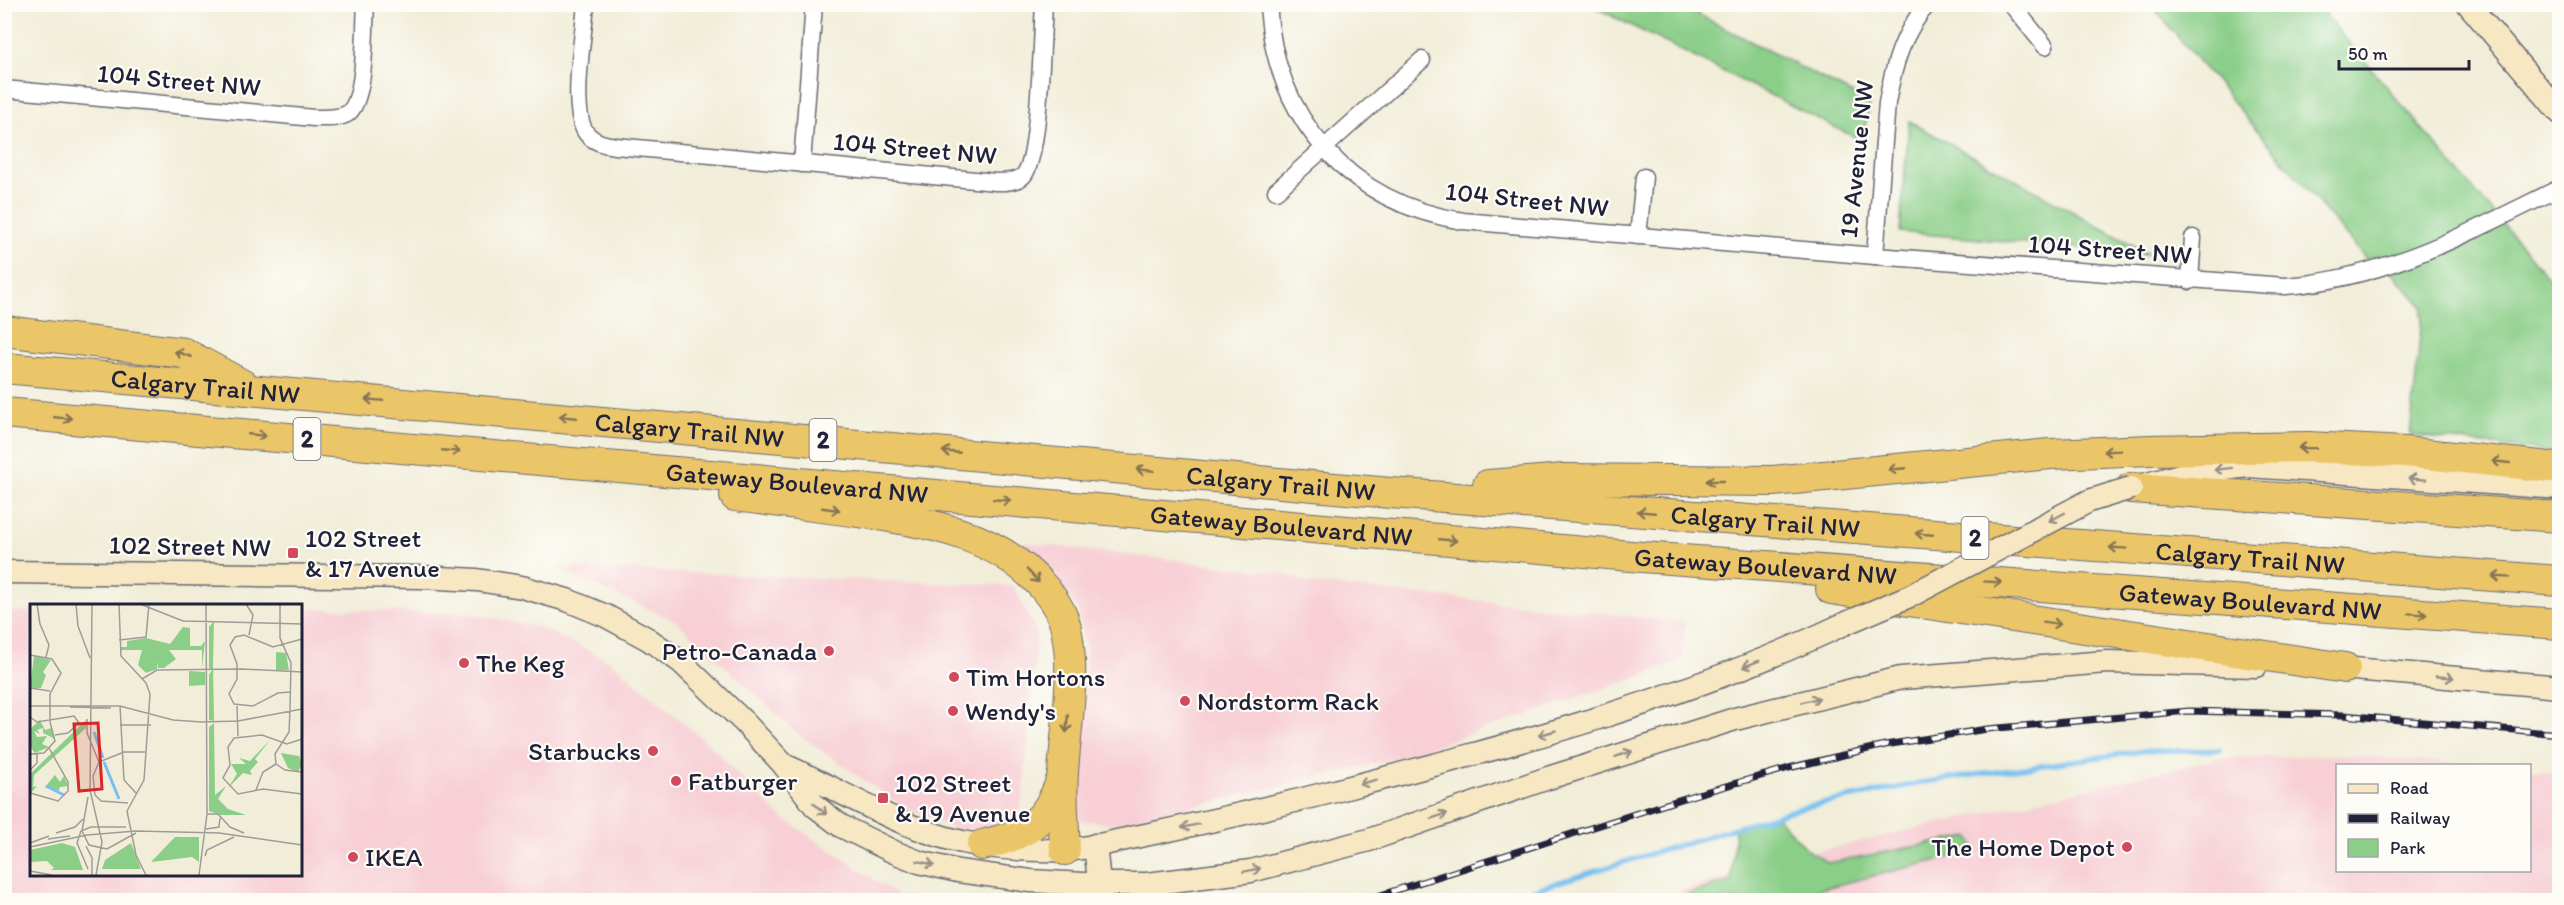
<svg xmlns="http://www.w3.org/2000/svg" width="2564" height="905" font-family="Itim,sans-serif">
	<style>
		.built { fill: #f7cfd5 }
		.green { fill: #8ace88; stroke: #567862; stroke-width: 1.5 }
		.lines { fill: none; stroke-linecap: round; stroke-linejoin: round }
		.stream { stroke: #77c0f0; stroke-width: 5 }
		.street-casing { stroke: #6a6972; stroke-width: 19 }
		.secondary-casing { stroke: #6a6972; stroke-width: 25 }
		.highway-casing { stroke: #6a6972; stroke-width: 32 }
		.street { stroke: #fff; stroke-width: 16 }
		.secondary { stroke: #f7e8c3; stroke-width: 22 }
		.highway { stroke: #ebc669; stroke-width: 30 }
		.rail-casing { stroke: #22223b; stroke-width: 7 }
		.rail { stroke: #fdfcf7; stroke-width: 4.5; stroke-dasharray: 14; stroke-linecap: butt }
		.secondary-bridge-casing { stroke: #6a6972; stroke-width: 25; stroke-linecap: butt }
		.secondary-bridge { stroke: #f7e8c3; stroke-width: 22 }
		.oneway { stroke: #867452 }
		.oneway2 { stroke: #978f86 }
		.poi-dot { fill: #d1495b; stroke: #fdfcf7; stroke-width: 2 }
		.labels { text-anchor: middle; stroke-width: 4.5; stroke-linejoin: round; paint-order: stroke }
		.shield { fill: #fdfcf7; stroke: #646373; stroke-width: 1.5 }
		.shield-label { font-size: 24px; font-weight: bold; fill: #22223b }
		.street-label { font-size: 26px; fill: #22223b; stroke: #fdfcf7 }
		.poi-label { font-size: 26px; fill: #22223b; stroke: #fdfcf7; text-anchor: start }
		.inset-river { fill: none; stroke: #77c0f0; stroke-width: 3 }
		.inset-road { fill: none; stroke: #9e9c99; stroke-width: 1.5 }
		.view { fill: #d62828; fill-opacity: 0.15; stroke: #d62828; stroke-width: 3 }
		.inset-edge { fill: none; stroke: #22223b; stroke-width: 3 }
	</style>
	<rect width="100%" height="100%" fill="#fdfcf7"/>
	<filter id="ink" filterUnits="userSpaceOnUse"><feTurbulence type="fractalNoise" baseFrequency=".0167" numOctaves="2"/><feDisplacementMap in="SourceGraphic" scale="12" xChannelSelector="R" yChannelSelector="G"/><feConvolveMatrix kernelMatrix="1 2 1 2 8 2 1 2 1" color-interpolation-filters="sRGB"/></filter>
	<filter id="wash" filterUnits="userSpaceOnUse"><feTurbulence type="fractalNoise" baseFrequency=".008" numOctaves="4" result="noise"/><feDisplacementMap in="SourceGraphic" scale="24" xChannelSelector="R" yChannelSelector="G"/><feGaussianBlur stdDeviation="1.35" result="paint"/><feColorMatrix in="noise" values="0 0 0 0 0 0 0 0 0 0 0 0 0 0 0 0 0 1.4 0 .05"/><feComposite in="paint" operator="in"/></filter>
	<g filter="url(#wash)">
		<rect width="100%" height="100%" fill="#f1edd8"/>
		<!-- built -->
		<g class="built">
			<polygon points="1020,542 1282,573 1308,583 1686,622 1682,660 1630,680 1392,760 1117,824 1077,820 1086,651 1078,610 1052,571"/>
			<polygon points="553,567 1014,586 1037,634 1023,798 1017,824 962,832 900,805 798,734 676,621"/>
			<polygon points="300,608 471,614 539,627 610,661 711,746 777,814 897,895 931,900 5,900 5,612 31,611 32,874 300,874"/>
			<polygon points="2350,755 2471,765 2338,766 2338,870 2530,870 2530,770 2559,773 2559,900 1651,900 1793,857 2220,758"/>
		</g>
		<!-- green -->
		<g class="green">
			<polygon points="1590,5 1680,5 1870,103 1862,141"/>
			<polygon points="2151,5 2317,5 2559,290 2559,453 2410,435 2423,307 2377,256 2366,259"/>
			<polygon points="1909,121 2149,254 1900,232"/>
			<polygon points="1777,817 1807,849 1828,863 1969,836 1976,851 1816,890 1799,900 1669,900 1731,881 1735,828"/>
		</g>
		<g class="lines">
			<!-- stream -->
			<polyline class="stream" points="1501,900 1800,808 1926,782 2142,751 2220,750"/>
		</g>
	</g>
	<g filter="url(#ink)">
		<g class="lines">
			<defs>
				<g id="street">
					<path d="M586,4C584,33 569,113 587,134C594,142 605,145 616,146L996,182C1005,182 1016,182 1023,176C1040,161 1042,33 1044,4"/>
					<path d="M1268,4C1275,120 1349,203 1463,221L1875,256L2285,286C2385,279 2472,231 2560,188"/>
					<polyline points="2011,4 2045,46"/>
					<path d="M4,89L314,118C324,118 337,119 347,114C367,101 364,28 366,4"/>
					<polyline points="802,164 814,4"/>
					<polyline points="1276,191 1422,60"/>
					<polyline points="1638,236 1644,177"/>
					<path d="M1875,256L1887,103C1893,67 1903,31 1928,4"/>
					<polyline points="2190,281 2193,238"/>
				</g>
				<g id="secondary">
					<polyline points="2468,4 2560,113"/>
					<polyline points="2147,484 2185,474 2248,466 2560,488"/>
					<polyline points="4,572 421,577 477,580 522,587 567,600 606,616 648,639 681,662 745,723 783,764 815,806 841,826 894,852 919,862 958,871 1031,881 1083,884 1147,884 1251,871 1369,840 1548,778 1735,719 1901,678 2107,662 2256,666"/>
					<polyline points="2331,667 2560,687"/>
					<path d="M784,765C848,793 909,835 979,845C1007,849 1035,851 1063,850C1090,849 1118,840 1145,835C1209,822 1272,807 1335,791C1508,746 1682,701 1844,624"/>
					<polyline points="1095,845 1101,900"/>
				</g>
				<g id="highway">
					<polyline points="4,331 184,353 243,385"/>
					<path id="s1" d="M4,368L1391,493L2560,581"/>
					<path id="s2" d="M4,413L1642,557L2560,624"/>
					<polyline points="1488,485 1564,479 1773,481 2050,454 2151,450 2308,447 2405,452 2560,468"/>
					<polyline points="2131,488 2560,517"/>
					<path d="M735,496C774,501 813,506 852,511C922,522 996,531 1045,589C1054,600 1063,614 1066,628C1076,676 1066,725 1063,773C1061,798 1064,825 1065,850"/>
					<polyline points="1831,589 2345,668"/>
					<path d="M982,845C1026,835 1047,823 1062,778"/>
				</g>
			</defs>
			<!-- street casing -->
			<use href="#street" class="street-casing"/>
			<!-- secondary casing -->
			<use href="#secondary" class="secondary-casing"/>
			<!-- highway casing -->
			<use href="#highway" class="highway-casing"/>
			<!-- street -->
			<use href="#street" class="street"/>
			<!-- secondary -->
			<use href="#secondary" class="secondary"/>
			<!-- highway -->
			<use href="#highway" class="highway"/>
			<defs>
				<polyline id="rail" points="1365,900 1694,795 1789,768 1885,745 1987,729 2189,711 2343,715 2560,734"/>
			</defs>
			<!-- rail casing -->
			<use href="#rail" class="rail-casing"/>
			<!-- rail -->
			<use href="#rail" class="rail"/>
			<defs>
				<polyline id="secondary-bridge" points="1844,624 1912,595 2089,501 2131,488"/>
			</defs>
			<!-- secondary-bridge casing -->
			<use href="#secondary-bridge" class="secondary-bridge-casing"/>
			<!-- secondary-bridge -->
			<use href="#secondary-bridge" class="secondary-bridge"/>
		</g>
		<!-- one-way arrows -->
		<defs><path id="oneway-shaft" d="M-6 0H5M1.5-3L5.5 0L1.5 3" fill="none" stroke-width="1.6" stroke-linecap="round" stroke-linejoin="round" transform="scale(1.5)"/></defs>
		<g class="oneway">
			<use href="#oneway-shaft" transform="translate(183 354) rotate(-162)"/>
			<use href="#oneway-shaft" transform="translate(374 400) rotate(-175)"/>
			<use href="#oneway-shaft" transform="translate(568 417) rotate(-175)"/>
			<use href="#oneway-shaft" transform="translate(63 418) rotate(5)"/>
			<use href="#oneway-shaft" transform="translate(257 435) rotate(5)"/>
			<use href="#oneway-shaft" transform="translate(2307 448) rotate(-179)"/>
			<use href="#oneway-shaft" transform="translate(451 451) rotate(5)"/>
			<use href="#oneway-shaft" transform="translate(2112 451) rotate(177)"/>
			<use href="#oneway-shaft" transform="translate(951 452) rotate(-175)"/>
			<use href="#oneway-shaft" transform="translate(2501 462) rotate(-174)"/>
			<use href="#oneway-shaft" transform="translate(1897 469) rotate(175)"/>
			<use href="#oneway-shaft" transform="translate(1145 470) rotate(-175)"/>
			<use href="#oneway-shaft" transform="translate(1715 481) rotate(180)"/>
			<use href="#oneway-shaft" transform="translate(1002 500) rotate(5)"/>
			<use href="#oneway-shaft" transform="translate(831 509) rotate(8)"/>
			<use href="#oneway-shaft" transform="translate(1646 512) rotate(-175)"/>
			<use href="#oneway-shaft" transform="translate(1924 534) rotate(-175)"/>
			<use href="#oneway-shaft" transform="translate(1448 540) rotate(5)"/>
			<use href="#oneway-shaft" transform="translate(2118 548) rotate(-176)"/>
			<use href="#oneway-shaft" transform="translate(1033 576) rotate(47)"/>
			<use href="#oneway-shaft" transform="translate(2501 577) rotate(-176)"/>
			<use href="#oneway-shaft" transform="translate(1993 582) rotate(4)"/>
			<use href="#oneway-shaft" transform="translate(2418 614) rotate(4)"/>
			<use href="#oneway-shaft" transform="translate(2052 623) rotate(9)"/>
			<use href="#oneway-shaft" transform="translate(1067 724) rotate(95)"/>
		</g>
		<g class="oneway2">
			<use href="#oneway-shaft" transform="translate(2223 469) rotate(173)"/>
			<use href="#oneway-shaft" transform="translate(2417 479) rotate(-176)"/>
			<use href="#oneway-shaft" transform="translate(2057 517) rotate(152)"/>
			<use href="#oneway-shaft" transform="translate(1751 664) rotate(158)"/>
			<use href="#oneway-shaft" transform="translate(2445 677) rotate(5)"/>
			<use href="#oneway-shaft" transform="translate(1811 700) rotate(-14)"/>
			<use href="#oneway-shaft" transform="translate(1547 733) rotate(164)"/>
			<use href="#oneway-shaft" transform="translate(1624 754) rotate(-18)"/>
			<use href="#oneway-shaft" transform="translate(1368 782) rotate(165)"/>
			<use href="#oneway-shaft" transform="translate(820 809) rotate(41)"/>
			<use href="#oneway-shaft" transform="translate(1439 816) rotate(-19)"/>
			<use href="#oneway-shaft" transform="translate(1190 826) rotate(168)"/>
			<use href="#oneway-shaft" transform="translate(926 863) rotate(14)"/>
			<use href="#oneway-shaft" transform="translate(1252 870) rotate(-12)"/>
		</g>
	</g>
	<!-- markers -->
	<g class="poi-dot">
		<rect x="287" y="547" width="12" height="12" rx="3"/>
		<circle cx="829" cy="651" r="6"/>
		<circle cx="464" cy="663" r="6"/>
		<circle cx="954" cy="677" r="6"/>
		<circle cx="1185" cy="701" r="6"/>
		<circle cx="953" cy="711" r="6"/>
		<circle cx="653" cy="751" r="6"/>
		<circle cx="676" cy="781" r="6"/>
		<rect x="877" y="792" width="12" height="12" rx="3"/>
		<circle cx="2127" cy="847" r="6"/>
		<circle cx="353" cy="857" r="6"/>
	</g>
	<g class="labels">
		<!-- shield labels -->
		<g class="shield">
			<rect x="293.5" y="418" width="27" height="42" rx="4.5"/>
			<rect x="809.5" y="419" width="27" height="42" rx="4.5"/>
			<rect x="1961.5" y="517" width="27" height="42" rx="4.5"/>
		</g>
		<g class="shield-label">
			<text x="307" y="447">2</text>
			<text x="823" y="448">2</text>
			<text x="1975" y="546">2</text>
		</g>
		<!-- street labels -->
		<g class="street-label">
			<text transform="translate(179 80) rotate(5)" y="9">104 Street NW</text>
			<text transform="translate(915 148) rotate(5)" y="9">104 Street NW</text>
			<text transform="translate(1856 159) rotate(-84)" y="9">19 Avenue NW</text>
			<text transform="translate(1527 199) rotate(6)" y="9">104 Street NW</text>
			<text transform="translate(2110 249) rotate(4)" y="9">104 Street NW</text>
			<text dy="9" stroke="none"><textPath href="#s1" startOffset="202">Calgary Trail NW</textPath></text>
			<text dy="9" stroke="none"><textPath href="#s1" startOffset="688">Calgary Trail NW</textPath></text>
			<text dy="9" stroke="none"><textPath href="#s2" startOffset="796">Gateway Boulevard NW</textPath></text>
			<text dy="9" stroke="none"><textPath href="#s1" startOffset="1282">Calgary Trail NW</textPath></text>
			<text dy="9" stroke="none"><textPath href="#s1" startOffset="1768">Calgary Trail NW</textPath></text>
			<text dy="9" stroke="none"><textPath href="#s2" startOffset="1282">Gateway Boulevard NW</textPath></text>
			<text transform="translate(190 546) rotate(1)" y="9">102 Street NW</text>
			<text dy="9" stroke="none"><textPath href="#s1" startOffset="2254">Calgary Trail NW</textPath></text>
			<text dy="9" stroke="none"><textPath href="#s2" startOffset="1768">Gateway Boulevard NW</textPath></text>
			<text dy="9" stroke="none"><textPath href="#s2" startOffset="2254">Gateway Boulevard NW</textPath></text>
		</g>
		<!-- poi labels -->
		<g class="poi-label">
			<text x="305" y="547">102 Street<tspan x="305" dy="30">&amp; 17 Avenue</tspan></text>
			<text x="817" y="660" text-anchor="end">Petro-Canada</text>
			<text x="476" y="672">The Keg</text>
			<text x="966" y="686">Tim Hortons</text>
			<text x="1197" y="710">Nordstorm Rack</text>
			<text x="965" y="720">Wendy's</text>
			<text x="641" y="760" text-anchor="end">Starbucks</text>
			<text x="688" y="790">Fatburger</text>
			<text x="895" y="792">102 Street<tspan x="895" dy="30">&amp; 19 Avenue</tspan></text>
			<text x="2115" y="856" text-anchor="end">The Home Depot</text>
			<text x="365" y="866">IKEA</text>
		</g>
	</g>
	<!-- overview -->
	<g transform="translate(30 604)">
		<rect width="272" height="272" fill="#f1edd8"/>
		<path d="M184,17L183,59L184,117L179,116V71L182,66L179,64V23ZM153,23L160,24V42H171L175,37L172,64V46H139L146,55L134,64H128L127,57V65L116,69L108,61L112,46H90V43H97V37L116,34L140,40ZM246,48L256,49L259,66H246ZM4,52L21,56L13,68L25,80L16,71L11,84H0ZM159,67L175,68V81L159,82ZM10,116L15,126L21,124L25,135L13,129V124L7,126L10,130L4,127L7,133L17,132L12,140L19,143L5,149L0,143V125ZM56,116V124L4,171L3,183L7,182L1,189L0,170ZM184,119L185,191L196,182L188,195L198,205L216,211H191L179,207V123ZM241,135L225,155L228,158L220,167L222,171L213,169L198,184L207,170L201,160H216L209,154L220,157ZM251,149L269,152L272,160L268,168L258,164ZM25,171L30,178L34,172L38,182L30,183L28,188L15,183ZM145,233H169V258L162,253L121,258ZM32,239L45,243L53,266H21L24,264L17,257L0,258V246ZM101,239L111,265H72L75,256Z" fill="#8ace88"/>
		<path class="inset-river" d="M64,128L73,154M74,158L89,195M16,182L34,191"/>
		<path class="inset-road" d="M7,0L10,20L19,41L16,53M46,0L48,22L60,54M62,0L60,186L72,238L66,271M89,0L91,52L116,79L120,90L114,176L97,207L106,251L116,271M110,0L153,17L272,20M216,0L223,11L219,31M89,36L116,33L119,0M0,51L22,55L31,69L20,90V118L25,137L14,149L0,150M212,65L272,68M112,75L127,66L213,65M0,84L20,87M260,88L248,89L223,102L204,100L199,90L207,75V60L200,41L205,33L214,31L243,43L272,35M0,102H90L143,116L172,118L208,117L272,105M90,102L94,176L106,189M207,102L208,132M40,103L81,104M0,113L7,118L44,112L49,119L38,129L25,131M57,115V129L69,158L63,172L65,191L71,197L98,199M90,121H121M272,135L257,140L232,131L204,134L198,143L200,161L193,174L208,190L233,185L272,190M69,158L94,148H115M246,160L245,150L259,128L260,106L261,59L250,34V0M246,160L255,166L272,168M0,166L7,159V150M226,186L233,168L246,160M0,189L28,197L38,187V178L19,144M58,193L52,227L59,241L77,245L106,229M177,210H188L200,223L214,229M176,225L189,223L190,214M26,229L45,223L53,215M18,235L40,232M0,239L19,232M56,242L62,254V271M0,243L57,231L106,227L189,229L272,241M175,252L177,246L204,233M58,265L47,239L51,227L61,223H96M0,267L22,271M169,271L177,210L176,0"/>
		<path class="view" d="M68,119L72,185L49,187L44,120Z"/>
		<rect width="272" height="272" class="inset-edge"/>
	</g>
	<!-- margin -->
	<rect width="2564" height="905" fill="none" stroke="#fdfcf7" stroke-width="24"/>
	<!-- legend -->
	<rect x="2336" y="764" width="195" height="108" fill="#fdfcf7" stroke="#a5a5ac" stroke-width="1.5"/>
	<rect x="2348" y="784" width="30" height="9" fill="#f7e8c3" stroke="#a5a5ac" stroke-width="1.5"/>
	<text x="2390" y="794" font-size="18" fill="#22223b">Road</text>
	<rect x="2348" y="814" width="30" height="9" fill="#22223b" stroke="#a5a5ac" stroke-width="1.5"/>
	<text x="2390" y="824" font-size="18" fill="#22223b">Railway</text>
	<rect x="2348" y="839" width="30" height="18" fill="#8ace88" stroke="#a5a5ac" stroke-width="1.5"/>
	<text x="2390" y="854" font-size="18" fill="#22223b">Park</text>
	<!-- scale -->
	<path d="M2339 60v9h130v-9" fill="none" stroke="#22223b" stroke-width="3"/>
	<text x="2348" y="60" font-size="18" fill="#22223b" stroke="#fdfcf7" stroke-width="4.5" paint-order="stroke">50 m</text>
</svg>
